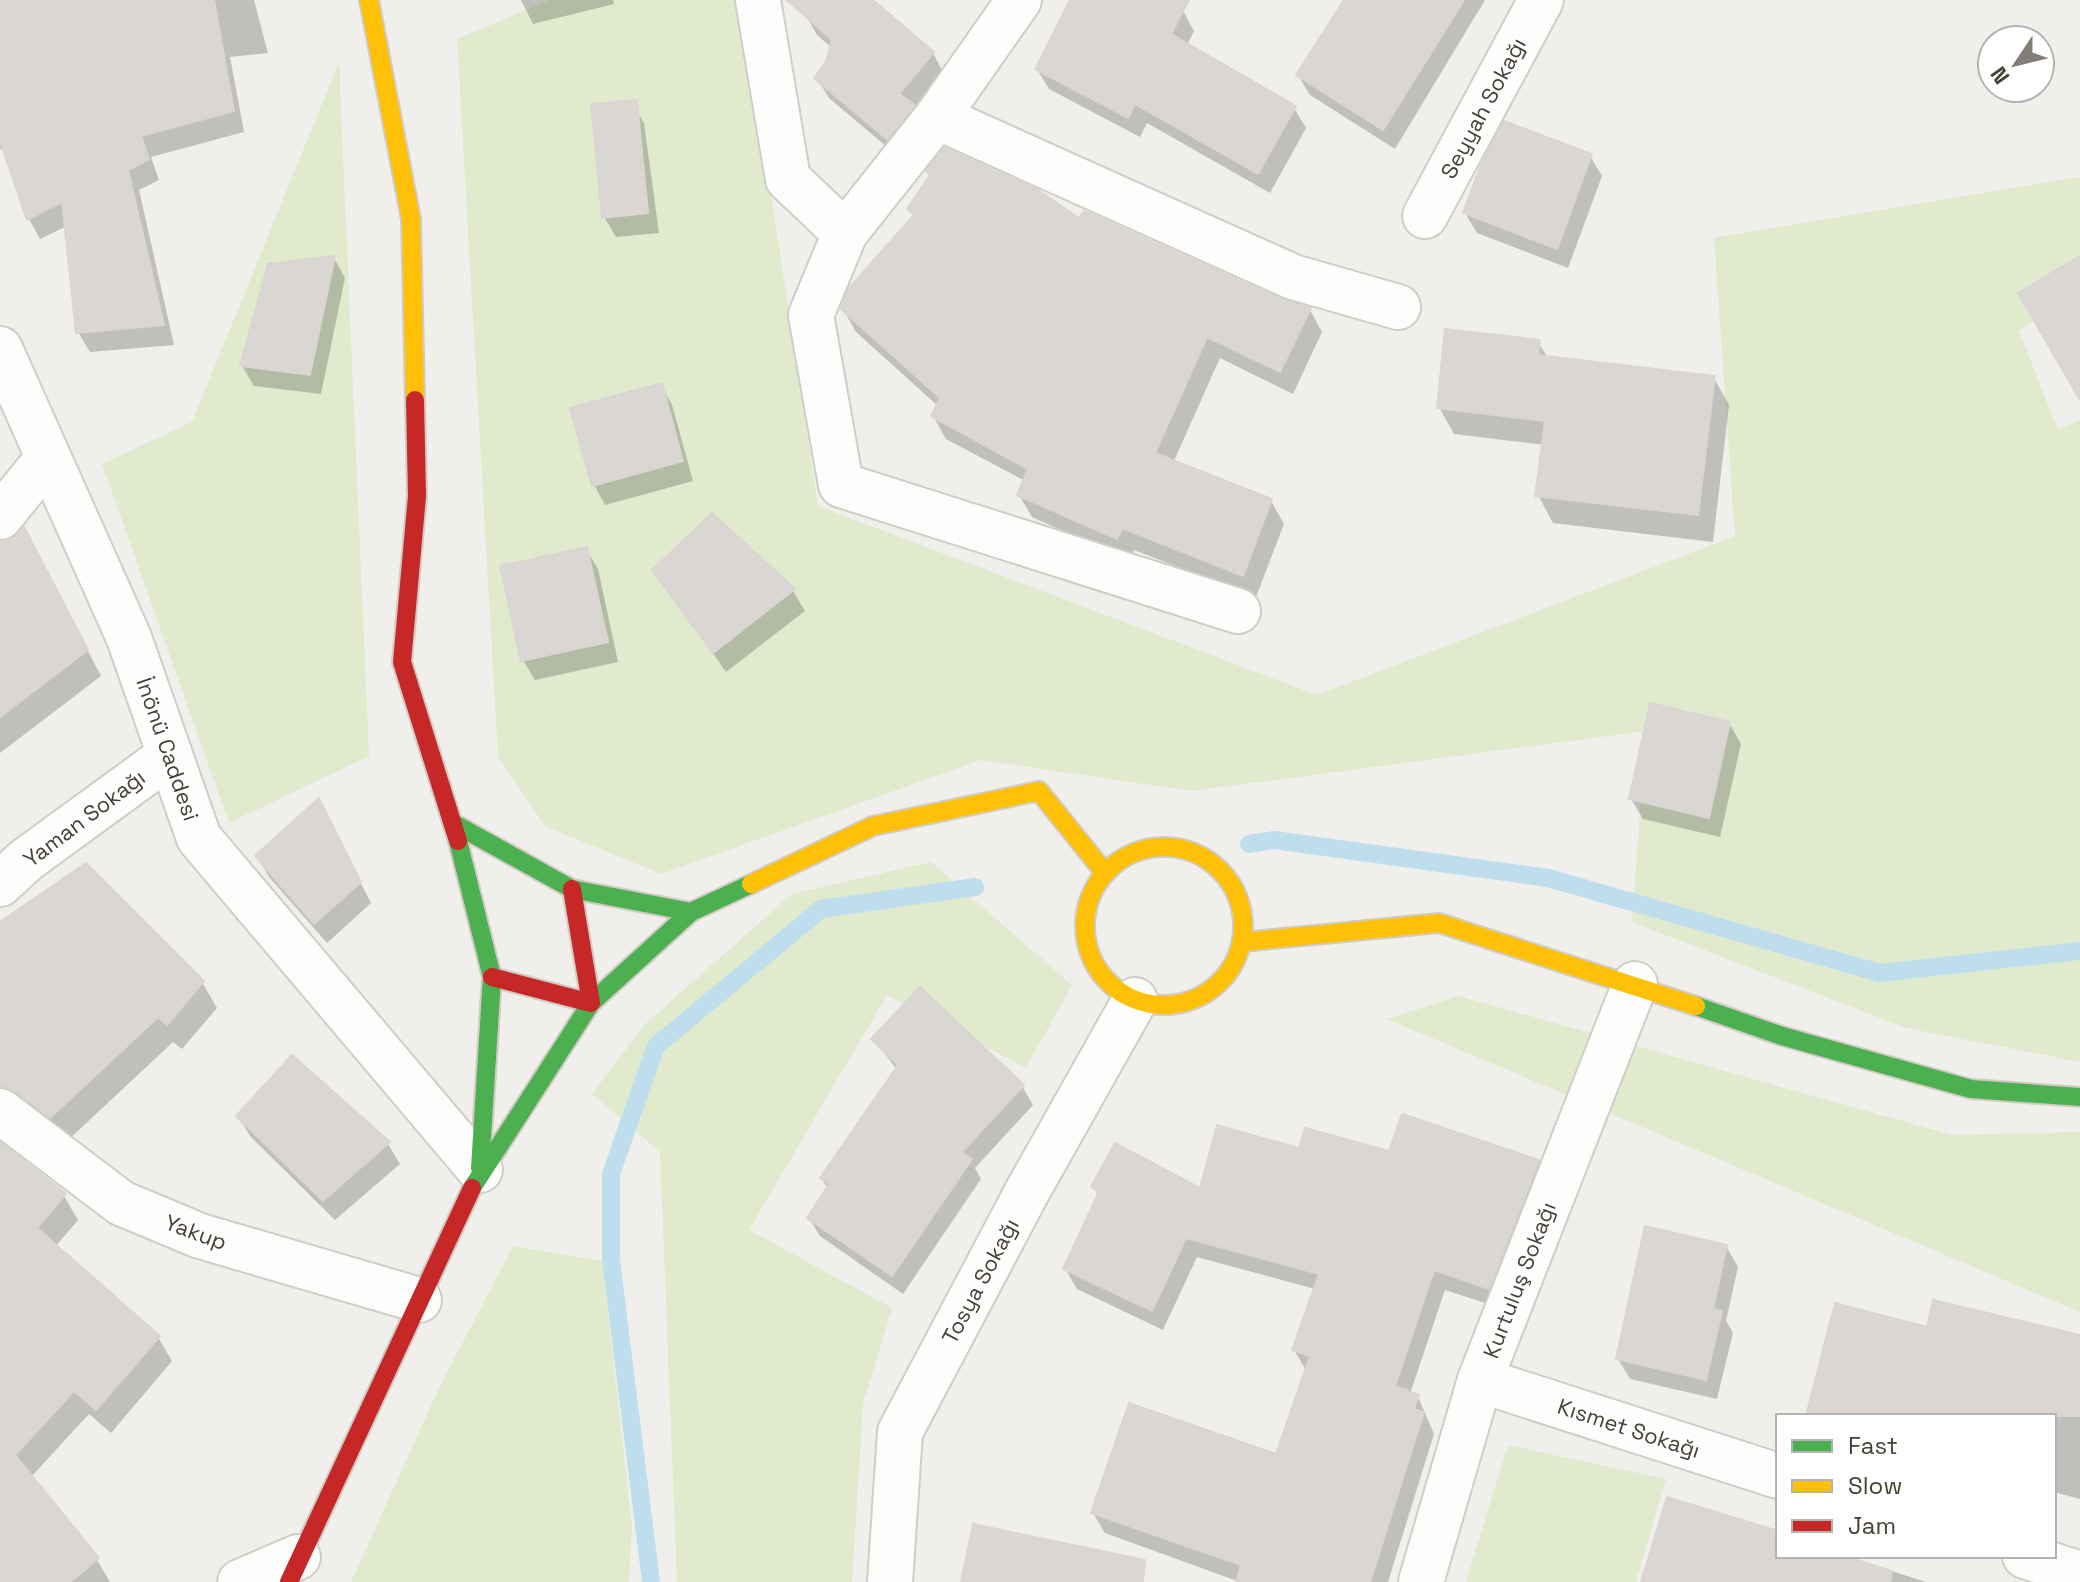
<svg xmlns="http://www.w3.org/2000/svg" width="2080" height="1582" font-family="'Space Grotesk',sans-serif">
	<style>
		.green { fill: #e1eacd }
		.shadow { fill: #0003 }
		.lines { fill: none; stroke-linecap: round; stroke-linejoin: round }
		.stream { stroke: #bedeed; stroke-width: 18 }
		.building { fill: #d9d6d3; stroke: #d9d6d2; stroke-width: 2 }
		.street-casing { stroke: #cfcdc9; stroke-width: 48 }
		.fast-casing { stroke: #d0cbc3; stroke-width: 22 }
		.slow-casing { stroke: #d0cbc3; stroke-width: 22 }
		.jam-casing { stroke: #d0cbc3; stroke-width: 22 }
		.street { stroke: #fdfdfc; stroke-width: 44 }
		.fast { stroke: #4caf50; stroke-width: 18 }
		.slow { stroke: #ffc107; stroke-width: 18 }
		.jam { stroke: #c62828; stroke-width: 18 }
		.labels { text-anchor: middle; stroke-width: 7; stroke-linejoin: round; paint-order: stroke }
		.street-label { font-size: 22px; fill: #474037; stroke: #fff }
	</style>
	<rect width="100%" height="100%" fill="#f1efec"/>
	<!-- green -->
	<g class="green">
		<polygon points="550,0 742,0 818,506 1317,695 1735,536 1714,238 2080,177 2080,290 2019,331 2058,430 2080,420 2080,1062 1906,1028 1632,922 1646,731 1192,791 981,760 661,874 545,826 498,757 457,39"/>
		<polygon points="339,62 369,756 229,823 102,464 192,422"/>
		<polygon points="931,862 1072,985 1026,1068 887,995 749,1230 892,1308 863,1404 852,1582 677,1582 660,1152 592,1094 644,1025 792,894"/>
		<polygon points="1459,996 1952,1135 2080,1132 2080,1312 1387,1019"/>
		<polygon points="513,1246 602,1261 632,1525 629,1582 351,1582 440,1386"/>
		<polygon points="1508,1445 1666,1479 1636,1582 1466,1582"/>
	</g>
	<!-- shadow -->
	<g class="shadow">
		<polygon points="0,0 254,0 268,53 230,57 244,132 151,157 159,180 139,190 174,345 90,352 78,332 67,226 40,239 29,219 5,151 0,149"/>
		<polygon points="521,0 613,0 614,4 533,24"/>
		<polygon points="818,0 870,0 933,53 944,74 915,109 925,127 900,158 829,98 817,78 828,63 832,48 817,35 806,15"/>
		<polygon points="1073,0 1161,0 1183,11 1194,31 1187,45 1294,108 1306,128 1270,193 1147,123 1140,137 1049,89 1037,69"/>
		<polygon points="1348,0 1485,0 1395,149 1310,95 1298,75"/>
		<polygon points="632,103 644,123 659,233 616,237 604,217"/>
		<polygon points="1590,156 1602,176 1568,268 1477,233 1465,213"/>
		<polygon points="909,209 1080,221 1310,310 1322,332 1293,394 1220,358 1173,463 1271,501 1284,524 1256,597 1134,550 1130,561 1032,517 1019,495 1025,481 946,439 933,416 938,406 856,332 843,309 914,218"/>
		<polygon points="334,258 345,278 321,394 254,386 242,366"/>
		<polygon points="1538,342 1548,358 1714,378 1729,405 1713,542 1553,523 1538,495 1544,445 1454,434 1439,407"/>
		<polygon points="661,385 672,405 693,481 605,505 594,485"/>
		<polygon points="712,516 793,591 805,611 726,672 655,570"/>
		<polygon points="586,549 598,569 618,662 535,680 523,660"/>
		<polygon points="41,561 101,676 0,753 0,567"/>
		<polygon points="1729,723 1741,744 1720,837 1643,819 1631,799"/>
		<polygon points="329,821 371,903 327,943 269,877 257,856"/>
		<polygon points="0,925 202,982 217,1008 182,1049 173,1042 66,1142 0,1090"/>
		<polygon points="874,1039 1022,1086 1033,1105 975,1168 981,1179 903,1294 820,1236 809,1218 828,1189 822,1179 897,1070"/>
		<polygon points="292,1058 388,1144 400,1164 335,1220 250,1136 238,1116"/>
		<polygon points="0,1145 64,1196 78,1220 55,1247 158,1337 172,1361 111,1433 89,1414 31,1477 97,1560 110,1582 0,1582"/>
		<polygon points="1300,1150 1538,1162 1549,1182 1500,1308 1445,1290 1410,1394 1418,1397 1434,1434 1388,1582 1240,1582 1105,1533 1093,1513 1277,1456 1307,1372 1294,1350 1315,1289 1197,1257 1163,1330 1077,1289 1065,1268 1099,1197 1093,1187 1201,1190"/>
		<polygon points="1726,1246 1738,1267 1726,1321 1733,1333 1717,1399 1630,1379 1618,1359"/>
		<polygon points="1928,1329 2080,1337 2080,1499 2054,1492 2054,1416 1808,1416"/>
		<polygon points="1778,1535 1778,1556 1845,1556 1926,1582 1643,1582"/>
	</g>
	<g class="lines">
		<!-- stream -->
		<g class="stream">
			<polyline points="1249,844 1274,840 1548,878 1880,973 2080,951"/>
			<polyline points="651,1582 611,1260 611,1174 656,1046 821,909 975,887"/>
		</g>
	</g>
	<!-- building -->
	<g class="building">
		<polygon points="0,0 214,0 234,111 141,136 149,159 128,170 164,325 76,333 62,202 27,220 0,141"/>
		<polygon points="787,0 873,0 934,52 899,94 915,105 887,139 814,78 826,62 832,40"/>
		<polygon points="1070,0 1189,0 1171,34 1296,106 1258,174 1135,104 1128,118 1035,69"/>
		<polygon points="1344,0 1464,0 1383,130 1296,75"/>
		<polygon points="637,100 648,213 602,218 591,104"/>
		<polygon points="1504,121 1592,154 1557,249 1463,213 1481,165"/>
		<polygon points="944,148 1038,190 1079,218 1084,211 1283,300 1311,308 1280,372 1207,337 1155,453 1272,499 1243,576 1122,528 1117,539 1017,495 1028,469 931,416 940,398 841,309 849,288 914,215 907,209 930,175 926,171"/>
		<polygon points="335,256 310,375 240,366 268,264"/>
		<polygon points="2080,256 2080,400 2018,293"/>
		<polygon points="1445,329 1540,340 1538,355 1715,376 1698,515 1535,496 1545,421 1437,408"/>
		<polygon points="662,383 683,461 592,486 570,408"/>
		<polygon points="712,513 795,589 713,653 652,570"/>
		<polygon points="24,527 88,650 0,717 0,541 10,540"/>
		<polygon points="587,547 608,642 521,661 500,566"/>
		<polygon points="1650,703 1730,722 1709,818 1629,799"/>
		<polygon points="319,798 361,882 314,924 255,856"/>
		<polygon points="86,863 204,981 167,1025 158,1017 50,1118 15,1091 0,1087 0,922"/>
		<polygon points="920,987 1024,1085 962,1152 972,1159 892,1276 807,1218 829,1184 820,1178 898,1065 871,1039"/>
		<polygon points="292,1055 390,1142 323,1201 236,1116"/>
		<polygon points="1402,1114 1539,1160 1489,1289 1434,1270 1395,1386 1419,1395 1414,1409 1424,1412 1370,1582 1236,1582 1241,1565 1091,1513 1129,1403 1276,1454 1310,1356 1292,1350 1319,1274 1186,1238 1152,1311 1063,1269 1099,1192 1091,1187 1115,1143 1200,1188 1217,1125 1299,1148 1305,1128 1389,1151"/>
		<polygon points="0,1142 66,1194 37,1228 160,1336 96,1410 74,1391 15,1455 99,1558 70,1582 0,1582"/>
		<polygon points="1645,1226 1727,1245 1713,1309 1722,1311 1706,1380 1616,1359"/>
		<polygon points="1933,1300 2080,1335 2080,1416 1806,1416 1835,1303 1927,1327"/>
		<polygon points="1667,1497 1778,1531 1778,1556 1844,1556 1892,1571 1890,1582 1641,1582"/>
		<polygon points="973,1524 1145,1560 1143,1582 961,1582"/>
	</g>
	<g class="lines">
		<defs>
			<g id="street">
				<polyline points="758,0 788,179 845,233 811,315 841,485 1238,611"/>
				<polyline points="937,117 1019,0"/>
				<polyline points="1425,216 1541,0"/>
				<polyline points="845,233 937,117 1293,277 1398,307"/>
				<polyline points="0,349 129,638 199,838 480,1170"/>
				<polyline points="0,517 48,458"/>
				<polyline points="0,884 26,860 170,755"/>
				<polyline points="0,1111 121,1203 200,1236 419,1300"/>
				<polyline points="1480,1380 1778,1476"/>
				<polyline points="2025,1556 2080,1574"/>
				<polyline points="240,1582 298,1557"/>
				<polyline points="890,1582 900,1432 1028,1190 1135,1000"/>
				<polyline points="1421,1582 1480,1380 1635,984"/>
			</g>
			<g id="fast">
				<polyline points="453,823 572,889 691,912"/>
				<polyline points="458,841 492,977 480,1168"/>
				<polyline points="1696,1006 1782,1036 1971,1089 2080,1097"/>
				<polyline points="472,1188 591,1003 691,912 751,884"/>
			</g>
			<g id="slow">
				<polyline points="369,0 411,219 415,400"/>
				<circle cx="1164" cy="926" r="79"/>
				<polyline points="751,884 873,826 1039,791 1105,873"/>
				<polyline points="1242,942 1439,923 1696,1006"/>
			</g>
			<g id="jam">
				<polyline points="415,400 417,496 402,662 458,841"/>
				<polyline points="492,977 591,1003 572,889"/>
				<polyline points="289,1582 472,1188"/>
			</g>
		</defs>
		<!-- street casing -->
		<use href="#street" class="street-casing"/>
		<!-- fast casing -->
		<use href="#fast" class="fast-casing"/>
		<!-- slow casing -->
		<use href="#slow" class="slow-casing"/>
		<!-- jam casing -->
		<use href="#jam" class="jam-casing"/>
		<!-- street -->
		<use href="#street" class="street"/>
		<!-- fast -->
		<use href="#fast" class="fast"/>
		<!-- slow -->
		<use href="#slow" class="slow"/>
		<!-- jam -->
		<use href="#jam" class="jam"/>
	</g>
	<g class="labels">
		<!-- street labels -->
		<g class="street-label">
			<text transform="translate(1483 108) rotate(-62)" y="8">Seyyah Sokağı</text>
			<text transform="translate(168 749) rotate(71)" y="8">İnönü Caddesi</text>
			<text transform="translate(84 818) rotate(-37)" y="8">Yaman Sokağı</text>
			<text transform="translate(196 1232) rotate(20)" y="8">Yakup</text>
			<text transform="translate(1519 1280) rotate(-69)" y="8">Kurtuluş Sokağı</text>
			<text transform="translate(980 1281) rotate(-62)" y="8">Tosya Sokağı</text>
			<text transform="translate(1629 1428) rotate(18)" y="8">Kısmet Sokağı</text>
		</g>
	</g>
	<!-- legend -->
	<rect x="1776" y="1414" width="280" height="144" fill="#ffffff" stroke="#b5b3af" stroke-width="2"/>
	<rect x="1792" y="1440" width="40" height="12" fill="#4caf50" stroke="#b5b3af" stroke-width="2"/>
	<text x="1848" y="1454" font-size="24" fill="#474037">Fast</text>
	<rect x="1792" y="1480" width="40" height="12" fill="#ffc107" stroke="#b5b3af" stroke-width="2"/>
	<text x="1848" y="1494" font-size="24" fill="#474037">Slow</text>
	<rect x="1792" y="1520" width="40" height="12" fill="#c62828" stroke="#b5b3af" stroke-width="2"/>
	<text x="1848" y="1534" font-size="24" fill="#474037">Jam</text>
	<!-- north arrow -->
	<g transform="translate(2016 64) rotate(235)"><circle r="38" fill="#ffffff" stroke="#b5b3af" stroke-width="2"/>
	<path d="M0-6L14 30L0 20L-14 30Z" fill="#827d76"/>
	<text y="-12" font-size="22" font-weight="bold" text-anchor="middle" fill="#474037">N</text>
	</g>
</svg>
